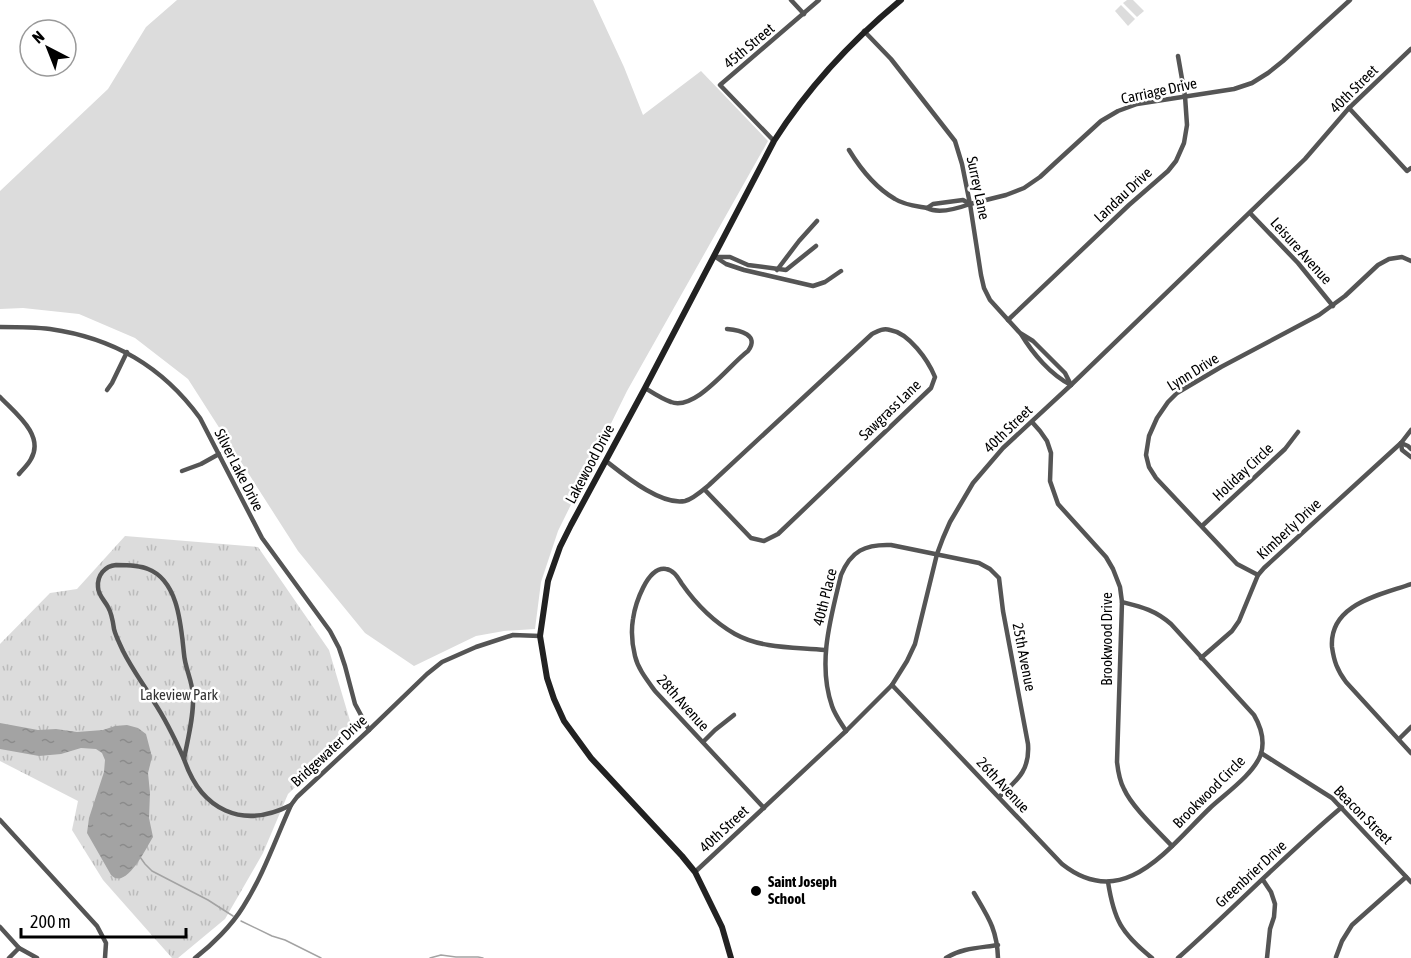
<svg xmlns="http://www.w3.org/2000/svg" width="1411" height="958" font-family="'Asap Condensed',sans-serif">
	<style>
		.green { fill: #dcdcdc }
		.park { fill: url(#park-tufts) }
		.water { fill: url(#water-ripples) }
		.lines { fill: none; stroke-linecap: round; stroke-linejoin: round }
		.stream { stroke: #a3a3a3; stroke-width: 1.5 }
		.street { stroke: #555; stroke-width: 4.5 }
		.secondary { stroke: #222; stroke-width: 6 }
		.poi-dot { fill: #000; stroke: #fff; stroke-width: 2 }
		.labels { text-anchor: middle; stroke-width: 5; stroke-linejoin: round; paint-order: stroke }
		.street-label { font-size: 15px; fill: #000; stroke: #fff }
		.park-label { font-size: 15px; fill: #333; stroke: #fff }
		.poi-label { font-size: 15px; font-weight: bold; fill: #000; stroke: #fff; text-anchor: start }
	</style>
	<defs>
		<pattern id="park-tufts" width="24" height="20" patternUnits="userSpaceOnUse" patternTransform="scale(1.5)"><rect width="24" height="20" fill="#dcdcdc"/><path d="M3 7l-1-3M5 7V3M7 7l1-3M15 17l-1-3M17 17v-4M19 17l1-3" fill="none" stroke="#bbb"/></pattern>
		<pattern id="water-ripples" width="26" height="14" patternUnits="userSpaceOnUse" patternTransform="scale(1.5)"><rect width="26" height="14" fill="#a3a3a3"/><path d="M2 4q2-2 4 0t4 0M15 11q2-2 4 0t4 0" fill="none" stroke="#8b8b8b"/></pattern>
	</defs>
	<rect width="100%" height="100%" fill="#fff"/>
	<!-- green -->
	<g class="green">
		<polygon points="177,0 593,0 624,67 643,115 701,71 768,141 627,391 558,531 541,582 535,629 504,631 476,636 414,666 365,633 298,551 188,379 135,338 79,314 23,308 0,309 0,191 108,89 146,27"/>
		<polygon points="1127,0 1133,0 1144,11 1137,17 1123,3"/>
		<polygon points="1121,5 1135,19 1128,26 1115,11"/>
	</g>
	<!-- park -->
	<polygon class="park" points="125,536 258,547 329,650 353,731 288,794 263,853 225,919 178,958 172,958 103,880 72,830 78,801 0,761 0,644 50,593 77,589"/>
	<!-- water -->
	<path class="water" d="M0,723L38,730L56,729L77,732L103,730L115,726L127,725L138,728L146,734L152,757L148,773L150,793L149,818L153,837C146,848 126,891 111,875L87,833L89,818L104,772L105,760L102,753L96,749L81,748L61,754L39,756L0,749Z"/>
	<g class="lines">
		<!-- stream -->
		<g class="stream">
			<polyline points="140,857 145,864 152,871 208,900 233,916"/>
			<polyline points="241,921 272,936 285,940 321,958"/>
			<polyline points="430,958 441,955 456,957 478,957 483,958"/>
		</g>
		<!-- street -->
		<g class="street">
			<polyline points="791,0 804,14"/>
			<polyline points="864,31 891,59 955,141 962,164 970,204 981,275 984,288 990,300 1020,333 1033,341 1065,373 1071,385"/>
			<polyline points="1349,108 1407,171 1411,168"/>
			<polyline points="774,141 720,85 819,0"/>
			<path d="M849,150C860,168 876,188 895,199C904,205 916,206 927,208L933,204L963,200L970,204L1006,195L1024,188L1040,177L1054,164L1101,121L1118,111L1137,104L1234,89L1252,83L1268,73L1283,61L1350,0"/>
			<path d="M927,208C938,214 959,208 970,204"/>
			<polyline points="1250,213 1298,263 1333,306"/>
			<polyline points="714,256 726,264 744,270 813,286 825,282 841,271"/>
			<polyline points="716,257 730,257 748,265 786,270 816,246"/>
			<polyline points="777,270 799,241 817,221"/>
			<polyline points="1008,320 1129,205 1168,171 1176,161 1184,143 1187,125 1185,96 1178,56"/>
			<path d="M0,327C17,327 34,327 50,329C113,338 162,366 200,418L262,538L330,631L339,648L345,666L355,704L369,730"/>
			<path d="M1021,334C1033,354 1051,375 1071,385"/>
			<path d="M645,388C653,393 662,399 671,402C696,411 729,365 748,351C760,335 740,330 727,329"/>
			<polyline points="107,390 112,383 127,352"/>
			<path d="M0,397C15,413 45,435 31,459C28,465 23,469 19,474"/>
			<path d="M1032,422L1040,431L1047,441L1051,453L1050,481L1058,504L1106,557L1113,569L1120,587L1122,602L1117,762C1118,771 1119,780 1124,789C1132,807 1158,831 1172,846"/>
			<polyline points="1401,443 1402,450 1411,457"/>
			<polyline points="1401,443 1408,446 1411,449"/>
			<path d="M606,461C624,475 661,506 685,501C693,499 703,490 709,485L872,334C878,331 883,328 890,330C909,333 928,360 935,377L931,388L778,534L764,541L751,538L704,489"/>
			<polyline points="182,471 201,464 219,454"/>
			<polyline points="1202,526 1285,449 1298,432"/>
			<path d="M116,565C126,565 139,565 148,569C179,581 181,627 184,654C185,668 192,680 193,695C194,716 188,738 184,759C175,739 166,720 154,702C144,685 132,669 123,651C120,644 116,637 114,629C113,622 112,614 108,607C105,601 98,595 98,587C97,575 105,566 116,565Z"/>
			<polyline points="1258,575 1237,564 1156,478 1149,467 1146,455 1149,436 1157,418 1168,402 1177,393 1221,367 1319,315 1345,296 1378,265 1389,259 1402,257 1411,261"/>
			<path d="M1411,584C1380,595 1329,604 1332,647C1334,661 1337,670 1346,682L1411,753"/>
			<polyline points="1201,658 1232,631 1239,621 1258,575 1264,568 1401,443 1411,430"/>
			<path d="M892,685L1062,864C1124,913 1168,848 1210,808C1225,794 1254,774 1261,754C1265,740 1261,727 1254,715L1171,624C1155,610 1142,607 1122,602"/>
			<path d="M846,731C841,723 835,715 832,706C817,663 831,617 841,575C851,551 865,544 891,545L979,563L990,569L999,578L1003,611L1028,744C1030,771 1017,780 999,797"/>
			<polyline points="1399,739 1411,727"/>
			<polyline points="703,742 715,730 734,715"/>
			<polyline points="1261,753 1332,798 1411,882"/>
			<path d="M184,759C201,810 242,830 291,805"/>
			<path d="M764,808L655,691C647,680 638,669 635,656C632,644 631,631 633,619C635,605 647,566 666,569C674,570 678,578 682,584C696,604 714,622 735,634C762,649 796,647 825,650"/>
			<polyline points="0,820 97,926 106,943 105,958"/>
			<polyline points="695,872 846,731 892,685 907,661 915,644 937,554 943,538 950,522 973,483 1003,448 1071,385 1305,159 1349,108 1411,49"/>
			<polyline points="1263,880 1271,892 1275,904 1274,917 1270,929 1267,958"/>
			<path d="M1108,882C1114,920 1121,933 1152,958"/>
			<path d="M974,893C988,917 997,929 998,958"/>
			<polyline points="0,927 19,948 37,958"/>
			<polyline points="1336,957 1342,941 1352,925 1406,877"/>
			<polyline points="9,958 19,948"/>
			<path d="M195,958C212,945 232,925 243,907C263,876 276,838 291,805L297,797L369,730L427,674L442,662L476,647L513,635L540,636"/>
			<path d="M946,958C962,948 979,948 998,945"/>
			<path d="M1178,958C1233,909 1285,855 1342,807"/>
		</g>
		<!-- secondary -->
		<path class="secondary" d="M731,958L722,927L695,872L682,856L591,758L564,721L554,699L547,678L540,636L548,581L560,547L571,525L645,388L774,141C809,86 850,42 901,0"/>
	</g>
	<!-- markers -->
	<circle class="poi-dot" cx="756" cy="891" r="6"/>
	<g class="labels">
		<!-- street labels -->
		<g class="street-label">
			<text transform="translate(749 46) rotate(-40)" y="5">45th Street</text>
			<text transform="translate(1354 89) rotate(-45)" y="5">40th Street</text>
			<text transform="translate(1159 91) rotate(-12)" y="5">Carriage Drive</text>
			<text transform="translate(978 188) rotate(78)" y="5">Surrey Lane</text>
			<text transform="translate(1123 195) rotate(-43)" y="5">Landau Drive</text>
			<text transform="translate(1301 251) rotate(48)" y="5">Leisure Avenue</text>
			<text transform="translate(1193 372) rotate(-32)" y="5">Lynn Drive</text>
			<text transform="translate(890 410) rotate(-44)" y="5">Sawgrass Lane</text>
			<text transform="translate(1008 429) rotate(-44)" y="5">40th Street</text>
			<text transform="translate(590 464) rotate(-62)" y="5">Lakewood Drive</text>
			<text transform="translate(239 470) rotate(63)" y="5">Silver Lake Drive</text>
			<text transform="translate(1243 472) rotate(-43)" y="5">Holiday Circle</text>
			<text transform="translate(1289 529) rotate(-43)" y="5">Kimberly Drive</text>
			<text transform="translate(825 597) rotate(-76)" y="5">40th Place</text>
			<text transform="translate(1107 639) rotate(-90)" y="5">Brookwood Drive</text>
			<text transform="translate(1024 657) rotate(79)" y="5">25th Avenue</text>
			<text transform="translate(683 703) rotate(48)" y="5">28th Avenue</text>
			<text transform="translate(329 751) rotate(-43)" y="5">Bridgewater Drive</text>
			<text transform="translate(1003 785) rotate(47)" y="5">26th Avenue</text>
			<text transform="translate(1209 792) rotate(-45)" y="5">Brookwood Circle</text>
			<text transform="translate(1363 815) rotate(45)" y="5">Beacon Street</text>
			<text transform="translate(724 829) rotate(-43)" y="5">40th Street</text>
			<text transform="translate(1251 874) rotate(-43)" y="5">Greenbrier Drive</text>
		</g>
		<!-- park labels -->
		<g class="park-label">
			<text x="179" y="700">Lakeview Park</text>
		</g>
		<!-- poi labels -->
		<g class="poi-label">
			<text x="768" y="887">Saint Joseph<tspan x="768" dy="17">School</tspan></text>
		</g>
	</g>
	<!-- north arrow -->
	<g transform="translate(48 48) rotate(318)"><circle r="28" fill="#ffffff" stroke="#999999" stroke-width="1.5"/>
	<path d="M0-4.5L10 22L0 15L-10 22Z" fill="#000000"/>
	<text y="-9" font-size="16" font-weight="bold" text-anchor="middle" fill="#000000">N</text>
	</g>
	<!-- scale -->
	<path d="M21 928v9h165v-9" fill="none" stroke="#000000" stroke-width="3"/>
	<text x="30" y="928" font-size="18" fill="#000000" stroke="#ffffff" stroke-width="4.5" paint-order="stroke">200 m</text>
</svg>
